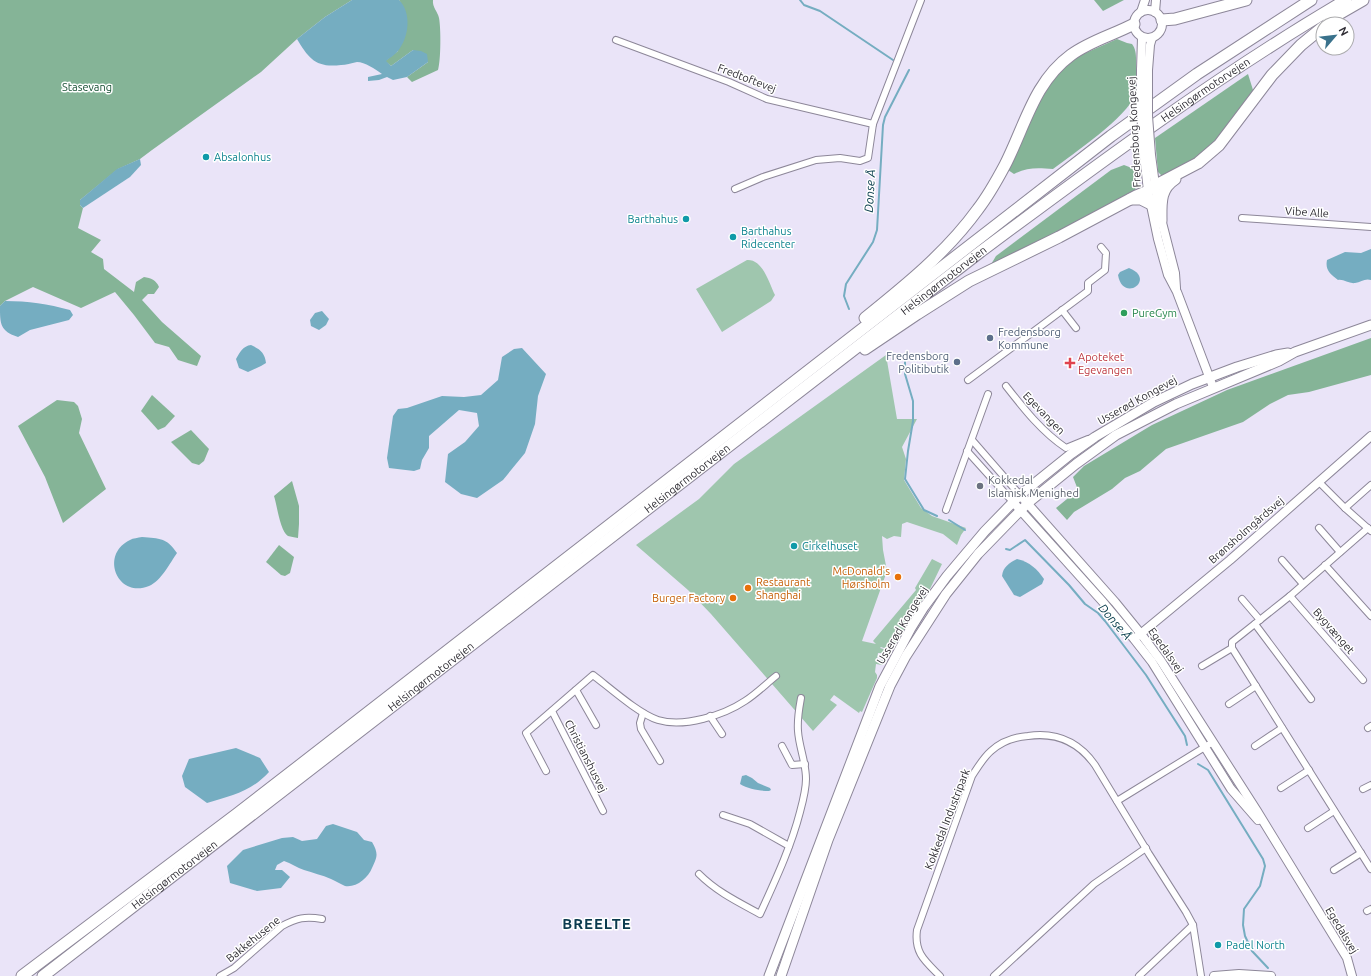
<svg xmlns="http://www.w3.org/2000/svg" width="1371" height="976" font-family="Ubuntu,sans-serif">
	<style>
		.green { fill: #9fc6ae }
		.forest { fill: #85b497 }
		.water { fill: #75adc1 }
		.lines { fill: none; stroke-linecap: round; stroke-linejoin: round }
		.stream { stroke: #75adc1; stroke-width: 2 }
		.minor-casing { stroke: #8d8799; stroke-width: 8 }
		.tertiary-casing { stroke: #8d8799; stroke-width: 10 }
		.secondary-casing { stroke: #8d8799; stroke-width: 11 }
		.motorway-casing { stroke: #8d8799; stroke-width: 13 }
		.minor { stroke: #fff; stroke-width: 6 }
		.tertiary { stroke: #fff; stroke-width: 8 }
		.secondary { stroke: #fff; stroke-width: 9 }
		.motorway { stroke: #fff; stroke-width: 11 }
		.tertiary-bridge-casing { stroke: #8d8799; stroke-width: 10; stroke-linecap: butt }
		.tertiary-bridge { stroke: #fff; stroke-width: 8 }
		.culture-dot { fill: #0f9aa8; stroke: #fff; stroke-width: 1.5 }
		.leisure-dot { fill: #2e9e5b; stroke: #fff; stroke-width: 1.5 }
		.service-dot { fill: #5c6f8a; stroke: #fff; stroke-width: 1.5 }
		.health-dot { fill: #e0444e; stroke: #fff; stroke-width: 1.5 }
		.worship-dot { fill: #6b7280; stroke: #fff; stroke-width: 1.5 }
		.food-dot { fill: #e8710a; stroke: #fff; stroke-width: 1.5 }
		.labels { text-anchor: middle; stroke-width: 3; stroke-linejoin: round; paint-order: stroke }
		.street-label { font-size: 11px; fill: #2e2c33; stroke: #fff }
		.park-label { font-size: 11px; fill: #175033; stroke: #fff }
		.culture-label { font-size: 11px; fill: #0d838f; stroke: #fff; text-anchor: start }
		.leisure-label { font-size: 11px; fill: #27864d; stroke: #fff; text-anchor: start }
		.service-label { font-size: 11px; fill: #4e5e75; stroke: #fff; text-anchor: start }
		.health-label { font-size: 11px; fill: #be3a42; stroke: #fff; text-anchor: start }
		.worship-label { font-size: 11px; fill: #5b616d; stroke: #fff; text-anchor: start }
		.food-label { font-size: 11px; fill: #c56008; stroke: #fff; text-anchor: end }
		.water-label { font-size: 12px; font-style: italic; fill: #033948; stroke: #fff }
		.district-label { font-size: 15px; font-weight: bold; letter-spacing: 1px; fill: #0c3b4f; stroke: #fff }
	</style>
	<rect width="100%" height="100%" fill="#eae4f8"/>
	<!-- green -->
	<g class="green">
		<path d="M747,260C763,259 769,283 775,295L771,301L722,332L696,289Z"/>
		<polygon points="886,355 897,419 917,419 902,447 906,459 904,480 921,508 932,516 966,528 961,535 957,545 943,534 907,522 902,524 901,537 894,536 887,539 882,536 883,550 887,571 862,641 876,644 873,641 916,590 915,588 932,559 942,564 929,591 894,647 890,650 881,647 880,648 891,651 888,653 878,653 877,659 884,661 885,663 882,665 876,664 875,672 877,675 877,678 862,712 860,711 859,713 834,695 830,700 837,705 813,731 711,614 688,590 636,545 699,499 734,464"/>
	</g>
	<!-- forest -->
	<g class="forest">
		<path d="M0,0H352L325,17L297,39L261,72L152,150L140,159L118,169L80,200V205L83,208L78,228L101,240L91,252L103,259L104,269L134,292L136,282L144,277C151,278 156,280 159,287L154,294H148L142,300L162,322L201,356L197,366L178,360L169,347L155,343L134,315L115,292L81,308L33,287L5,301L0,306Z"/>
		<path d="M399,0H433C432,7 438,12 439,18C441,28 441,60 438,70L412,82L407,77L428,62L413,50L391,66L385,61L398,51L401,3Z"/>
		<polygon points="1094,0 1124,0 1103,11"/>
		<path d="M1117,39L1127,43L1132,44C1137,50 1136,59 1136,67C1137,75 1137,87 1135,95C1127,117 1073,154 1053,169C1038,168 1027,167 1014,174L1008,170L1021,135L1050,84L1065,66L1081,55Z"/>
		<polygon points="1248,74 1253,90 1250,98 1203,155 1167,175 1162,176 1158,172 1155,138"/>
		<path d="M1124,165L1137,170C1140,178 1137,185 1134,192L990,266L996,256L1111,170Z"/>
		<polygon points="1371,338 1371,375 1309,392 1288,395 1270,404 1243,422 1166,449 1140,471 1125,478 1112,489 1074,512 1067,520 1056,508 1078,490 1073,477 1084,466 1152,425 1227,390"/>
		<polygon points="152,395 175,416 165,427 158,430 141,411"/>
		<polygon points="57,400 74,402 78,406 82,419 79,433 106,489 63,523 45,477 18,426"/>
		<polygon points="191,430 209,449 204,461 199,465 192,463 171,442"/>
		<path d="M292,481L299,506V524L298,538C294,537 291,537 288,536C280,531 277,505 274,496Z"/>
		<polygon points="279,545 294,557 290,573 285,576 281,575 266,562"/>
	</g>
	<!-- water -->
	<g class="water">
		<path d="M352,0H399C412,13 409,37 398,51C395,55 389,58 386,61L391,66L413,50L421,51L427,54L428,62L407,77L393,80L387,77L379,80L368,81V77L382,74C375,69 365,62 357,62C351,63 346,65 341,65C316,68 309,59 297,39L325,17Z"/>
		<polygon points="140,159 141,165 130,177 83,208 80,205 80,200 117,169"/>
		<path d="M1371,249V280C1365,278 1361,282 1355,283C1349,284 1344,279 1338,280C1330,274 1325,270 1327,260L1345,252L1361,253Z"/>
		<path d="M1129,268C1157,279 1123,304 1118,275L1120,272Z"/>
		<path d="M5,301C28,301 48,304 70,310L73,315L69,320L30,330L18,337C0,331 0,324 0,306Z"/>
		<polygon points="322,311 329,319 326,325 319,330 311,326 310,320 315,313"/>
		<path d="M251,345C260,349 265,353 266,363L261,366L248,372L239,368L236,359C240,352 243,346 251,345Z"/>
		<polygon points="522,348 546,374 538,396 535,424 525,453 503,480 477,498 461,494 445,482 448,454 465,442 479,426 477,413 459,410 429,436 429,448 422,460 420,469 414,471 389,468 387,458 393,416 398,409 407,408 442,396 464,397 481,395 498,380 502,357 514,349"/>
		<path d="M142,537C160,539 166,537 177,553C170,563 161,581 149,586C118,599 99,555 130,540C133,538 138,538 142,537Z"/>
		<path d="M1017,559C1030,562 1037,569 1044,579L1042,584L1020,597L1014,595L1002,576C1003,567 1009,563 1017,559Z"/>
		<path d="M236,748L260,758L269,772C252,791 231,796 207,803L185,787L182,776L189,759Z"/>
		<path d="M746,775L752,778L758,783L770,788L771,790L769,791C760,791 748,789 740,784L742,776Z"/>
		<path d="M333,824L357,832L364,840L372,842C379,854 377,857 372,868C368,878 356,888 345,886C340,884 336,881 331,879C322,875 313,873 304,870C297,868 291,863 284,861L277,865L275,870H282L290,877L281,888L257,891L230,883L227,866L243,850L282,838L293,837L302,841L317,839L326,826Z"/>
	</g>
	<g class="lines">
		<!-- stream -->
		<g class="stream">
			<polyline points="800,0 804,5 820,11 893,60"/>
			<polyline points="849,309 844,296 846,284 873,242 877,230 883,125 885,117 909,70"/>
			<polyline points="905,362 905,374 913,401 913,421 908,451 905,479 924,510 937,516"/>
			<polyline points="949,520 965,530"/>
			<polyline points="1006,549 1010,550 1025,540 1069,585 1085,604 1098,613 1105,621 1146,675 1185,736 1187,745"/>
			<polyline points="1198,764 1208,770 1263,859 1265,866 1260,886 1244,909 1243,925 1245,936 1252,951 1268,968"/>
		</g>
		<defs>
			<g id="minor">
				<polyline points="616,40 729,82 767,99 873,124"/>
				<polyline points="735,189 763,177 816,160 840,158 860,161 868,158 873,124 921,0"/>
				<polyline points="1242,218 1371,227"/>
				<polyline points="1062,310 1076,328"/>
				<polyline points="968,380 1088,291 1088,283 1105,270 1106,253 1101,247"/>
				<path d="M1006,386C1024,409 1042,432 1066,448L1088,439"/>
				<polyline points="972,440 1020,495"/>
				<polyline points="967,451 1013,502"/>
				<polyline points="1319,482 1345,508 1371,531"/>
				<polyline points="1345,508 1371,485"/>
				<polyline points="946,510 988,394"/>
				<polyline points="1319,528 1340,552"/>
				<polyline points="1368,528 1290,596 1232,642 1232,648 1371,869"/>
				<polyline points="1282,560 1303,584"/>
				<polyline points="1325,565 1371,616"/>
				<polyline points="1290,596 1363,680"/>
				<polyline points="1242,599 1260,620"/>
				<polyline points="1255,624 1311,699"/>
				<polyline points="1202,666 1232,648"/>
				<polyline points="576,690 596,725"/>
				<polyline points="1229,704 1256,686"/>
				<polyline points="552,711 603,811"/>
				<polyline points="643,713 640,723 641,729 660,761"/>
				<polyline points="710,716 722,734"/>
				<polyline points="1368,728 1371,726"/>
				<polyline points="782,746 792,765 805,764"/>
				<polyline points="1255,746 1282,728"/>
				<path d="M546,771L526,733L593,675C610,688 639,714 658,720C684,728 724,715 745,701C756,694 766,684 776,676"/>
				<polyline points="1281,788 1309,770"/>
				<polyline points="1363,789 1371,785"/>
				<polyline points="1117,801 1213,742"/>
				<polyline points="723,815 750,824 789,846"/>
				<polyline points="1308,828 1334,811"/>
				<polyline points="1334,870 1361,853"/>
				<path d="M699,874C717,892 738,902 760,914C775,881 791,847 800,812C803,801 806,790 806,779C806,762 799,747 798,731C797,719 799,709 801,698"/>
				<polyline points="1367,911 1371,909"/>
				<path d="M220,976L234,968L282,926C297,918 305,916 322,919"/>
				<path d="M940,976C925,961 914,953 917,930L972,776C978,767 983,758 991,751C1001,742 1014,737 1028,736C1056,732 1078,741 1095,765L1149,854L1186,912L1193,925L1201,976"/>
				<polyline points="994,976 1094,884 1146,848"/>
				<polyline points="1139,976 1193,925"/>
			</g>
			<g id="tertiary">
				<circle cx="1148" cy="24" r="14"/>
				<polyline points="1141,12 1145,0"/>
				<polyline points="1155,12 1156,0"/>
				<polyline points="1141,70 1142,38"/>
				<polyline points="1148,70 1150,45 1152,38"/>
				<polyline points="1144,155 1148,191 1158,239 1168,275 1177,292 1213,387"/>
				<polyline points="1151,155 1158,207 1175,273 1176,288"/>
				<polyline points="1020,495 1115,602 1141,634 1161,661 1257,811 1347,958 1352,976"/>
				<polyline points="1013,502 1103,602 1134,639 1152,662 1231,789 1258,820"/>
				<polyline points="1138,636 1230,560 1371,436"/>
				<polyline points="1214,976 1239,974 1271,976"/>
			</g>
			<g id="secondary">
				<polyline points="769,976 880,686 911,628 924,607 947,576 985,531 1020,495 1071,454 1095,437 1154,402 1192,384 1237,367 1276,355 1288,353"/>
				<polyline points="781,976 828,840 890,686 906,656 946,594 978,554 1014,517 1028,503 1076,464 1116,435 1176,404 1279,361 1295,352 1371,325"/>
			</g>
			<g id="motorway">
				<polyline points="1162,20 1175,19 1246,0"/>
				<polyline points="1327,24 1337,15 1363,0"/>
				<polyline points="1154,186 1198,163 1219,145 1272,75 1301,45 1323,27"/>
				<polyline points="1131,199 1141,199 1151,204"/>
				<path d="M1161,221C1161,205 1159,189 1175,179"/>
				<path d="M865,318C906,285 947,252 978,209C988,196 997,180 1005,165C1025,126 1034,82 1071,55C1090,41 1113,35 1134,24"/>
				<polyline points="865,349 917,314 969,281 1059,237 1136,196 1148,191"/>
				<polyline points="22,976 237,814 1111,136 1197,74 1311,0"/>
				<path id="s1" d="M43,976L980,252C1098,164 1218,75 1346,0"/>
			</g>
		</defs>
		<!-- minor casing -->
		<use href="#minor" class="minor-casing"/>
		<!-- tertiary casing -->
		<use href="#tertiary" class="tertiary-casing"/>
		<!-- secondary casing -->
		<use href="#secondary" class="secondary-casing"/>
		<!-- motorway casing -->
		<use href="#motorway" class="motorway-casing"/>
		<!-- minor -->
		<use href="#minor" class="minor"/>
		<!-- tertiary -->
		<use href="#tertiary" class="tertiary"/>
		<!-- secondary -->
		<use href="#secondary" class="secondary"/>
		<!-- motorway -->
		<use href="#motorway" class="motorway"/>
		<defs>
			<g id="tertiary-bridge">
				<polyline points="1141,70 1141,112 1144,155"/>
				<polyline points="1148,70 1148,116 1151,155"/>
			</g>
		</defs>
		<!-- tertiary-bridge casing -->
		<use href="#tertiary-bridge" class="tertiary-bridge-casing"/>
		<!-- tertiary-bridge -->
		<use href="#tertiary-bridge" class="tertiary-bridge"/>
	</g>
	<!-- markers -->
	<g class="culture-dot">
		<circle cx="206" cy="157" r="4"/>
		<circle cx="686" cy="219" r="4"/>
		<circle cx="733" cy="237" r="4"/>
		<circle cx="794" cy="546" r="4"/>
		<circle cx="1218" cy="945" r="4"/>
	</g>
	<circle class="leisure-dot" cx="1124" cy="313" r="4"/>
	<g class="service-dot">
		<circle cx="990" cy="338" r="4"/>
		<circle cx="957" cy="362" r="4"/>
	</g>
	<path class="health-dot" d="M1068 357h4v4h4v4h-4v4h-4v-4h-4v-4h4z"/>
	<circle class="worship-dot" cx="980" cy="486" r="4"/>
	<g class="food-dot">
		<circle cx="898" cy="577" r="4"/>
		<circle cx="748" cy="588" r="4"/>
		<circle cx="733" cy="598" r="4"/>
	</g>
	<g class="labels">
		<!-- street labels -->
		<g class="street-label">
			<text transform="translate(747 78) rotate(21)" y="4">Fredtoftevej</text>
			<text dy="4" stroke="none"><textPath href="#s1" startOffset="1462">Helsingørmotorvejen</textPath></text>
			<text transform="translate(1134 132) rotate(-93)" y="4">Fredensborg Kongevej</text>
			<text transform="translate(1307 212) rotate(4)" y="4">Vibe Alle</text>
			<text dy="4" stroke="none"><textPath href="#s1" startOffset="1138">Helsingørmotorvejen</textPath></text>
			<text transform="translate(1137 400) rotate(-29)" y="4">Usserød Kongevej</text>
			<text transform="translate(1044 413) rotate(46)" y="4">Egevangen</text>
			<text dy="4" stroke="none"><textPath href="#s1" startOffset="814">Helsingørmotorvejen</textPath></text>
			<text transform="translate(1246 530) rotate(-41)" y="4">Brønsholmgårdsvej</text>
			<text transform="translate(902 625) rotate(-59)" y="4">Usserød Kongevej</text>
			<text transform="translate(1334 631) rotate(49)" y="4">Bygvænget</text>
			<text transform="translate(1166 650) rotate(55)" y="4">Egedalsvej</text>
			<text dy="4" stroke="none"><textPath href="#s1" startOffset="490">Helsingørmotorvejen</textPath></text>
			<text transform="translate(586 756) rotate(63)" y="4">Christianshusvej</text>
			<text transform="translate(947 819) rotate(-69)" y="4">Kokkedal Industripark</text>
			<text dy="4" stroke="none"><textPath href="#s1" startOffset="166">Helsingørmotorvejen</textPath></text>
			<text transform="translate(1342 930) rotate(59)" y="4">Egedalsvej</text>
			<text transform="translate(253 939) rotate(-39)" y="4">Bakkehusene</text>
		</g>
		<!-- park labels -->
		<g class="park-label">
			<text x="87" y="91">Stasevang</text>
		</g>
		<!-- culture labels -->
		<g class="culture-label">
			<text x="214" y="161">Absalonhus</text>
			<text x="678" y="223" text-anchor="end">Barthahus</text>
			<text x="741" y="235">Barthahus<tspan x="741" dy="13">Ridecenter</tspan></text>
			<text x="802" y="550">Cirkelhuset</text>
			<text x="1226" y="949">Padel North</text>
		</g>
		<!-- leisure labels -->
		<g class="leisure-label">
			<text x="1132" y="317">PureGym</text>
		</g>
		<!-- service labels -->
		<g class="service-label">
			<text x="998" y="336">Fredensborg<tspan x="998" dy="13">Kommune</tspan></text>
			<text x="949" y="360" text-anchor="end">Fredensborg<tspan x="949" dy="13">Politibutik</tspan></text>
		</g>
		<!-- health labels -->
		<g class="health-label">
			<text x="1078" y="361">Apoteket<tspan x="1078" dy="13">Egevangen</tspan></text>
		</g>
		<!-- worship labels -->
		<g class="worship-label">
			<text x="988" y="484">Kokkedal<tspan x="988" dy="13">Islamisk Menighed</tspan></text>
		</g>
		<!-- food labels -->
		<g class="food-label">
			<text x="890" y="575">McDonald's<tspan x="890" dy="13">Hørsholm</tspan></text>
			<text x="756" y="586" text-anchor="start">Restaurant<tspan x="756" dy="13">Shanghai</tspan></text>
			<text x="725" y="602">Burger Factory</text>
		</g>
		<!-- water labels -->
		<g class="water-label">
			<text transform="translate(870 191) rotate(-87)" y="4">Donse Å</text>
			<text transform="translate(1115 622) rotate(49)" y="4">Donse Å</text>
		</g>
		<!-- district labels -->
		<g class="district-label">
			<text x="597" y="929">BREELTE</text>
		</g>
	</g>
	<!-- north arrow -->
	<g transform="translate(1335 36) rotate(62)"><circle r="19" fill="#ffffff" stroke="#ababad"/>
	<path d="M0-3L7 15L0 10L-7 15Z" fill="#3a728c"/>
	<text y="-6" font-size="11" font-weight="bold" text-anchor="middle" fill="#2e2c33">N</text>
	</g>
</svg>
